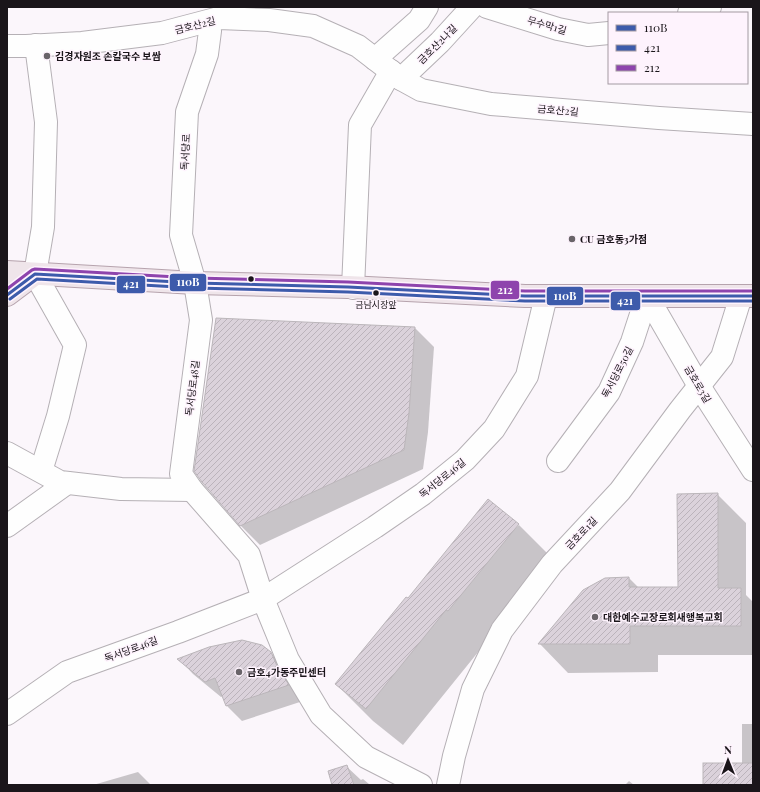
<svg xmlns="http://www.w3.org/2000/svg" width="760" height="792" font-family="'Playfair Display','Noto Sans KR',serif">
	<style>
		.shadow { fill: #0003 }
		.building { fill: url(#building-hatch); stroke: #bbb6ba }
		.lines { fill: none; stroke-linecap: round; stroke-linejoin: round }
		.minor-casing { stroke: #b5b0b5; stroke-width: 24 }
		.major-casing { stroke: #b6a3ad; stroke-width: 24 }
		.minor { stroke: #fefefe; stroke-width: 22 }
		.major { stroke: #efe5ea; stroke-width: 22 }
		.bus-1-casing { stroke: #fef3fd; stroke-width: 6 }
		.bus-2-casing { stroke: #fef3fd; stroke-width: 6 }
		.bus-3-casing { stroke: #fef3fd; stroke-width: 6 }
		.bus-1 { stroke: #3d5bab; stroke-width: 3 }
		.bus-2 { stroke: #3d5bab; stroke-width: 3 }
		.bus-3 { stroke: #8e44ad; stroke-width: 3 }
		.poi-dot { fill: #696469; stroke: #fef3fd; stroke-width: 1.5 }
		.bus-dot { fill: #1a151a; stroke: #fef3fd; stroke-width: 1.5 }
		.labels { text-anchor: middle; stroke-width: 3; stroke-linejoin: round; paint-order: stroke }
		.bus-label { font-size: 9px; fill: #1a151a; stroke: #fef3fd }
		.street-label { font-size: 10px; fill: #1a151a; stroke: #fef3fd }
		.poi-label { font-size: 10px; font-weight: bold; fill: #1a151a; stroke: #fef3fd; text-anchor: start }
		.line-badge { stroke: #fef3fd; stroke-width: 1.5 }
		.badge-label { font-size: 11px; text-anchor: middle; font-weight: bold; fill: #fff }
	</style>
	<defs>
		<pattern id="building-hatch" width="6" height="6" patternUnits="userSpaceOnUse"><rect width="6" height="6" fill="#dbd2db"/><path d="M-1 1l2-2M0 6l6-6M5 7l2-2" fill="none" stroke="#bbb3bb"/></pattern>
	</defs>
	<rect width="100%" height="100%" fill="#fbf6fb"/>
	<!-- shadow -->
	<g class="shadow">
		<polygon points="415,328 434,347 428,432 423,469 260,545 241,526 203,482"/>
		<polygon points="717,494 746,523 746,595 753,602 753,655 658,655 658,672 568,673 540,644 583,591 629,578 639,588 679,588"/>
		<polygon points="519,525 555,561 483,646 403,745 373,721 336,684"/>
		<polygon points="271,653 286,669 303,701 242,721 227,706 223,696 221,697 193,674 179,659"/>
		<polygon points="742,724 753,724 753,785 704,785 742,764"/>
		<polygon points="346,766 361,780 363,779 369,784 375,784 376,785 333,785"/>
		<polygon points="138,772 151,785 93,785"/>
		<polygon points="629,781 634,785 625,785"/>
	</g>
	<!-- building -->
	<g class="building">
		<polygon points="216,318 415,327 409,413 404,450 240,526 202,482 194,471"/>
		<polygon points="718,493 718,588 741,588 741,626 630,626 630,644 538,644 583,590 605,578 629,577 629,587 678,587 677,494"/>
		<polygon points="488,499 519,524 448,611 446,610 366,709 335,684 406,597 408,598"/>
		<polygon points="242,640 262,645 271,652 277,666 289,685 226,706 215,678 205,682 177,659 209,647"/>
		<rect x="703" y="763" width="50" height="22"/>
		<polygon points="347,765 354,785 332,785 328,771"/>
	</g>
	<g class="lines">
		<defs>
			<g id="minor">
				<polyline points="487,7 558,29 588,35 609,33"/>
				<polyline points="689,13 710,7"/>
				<polyline points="207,22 210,31 207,54 187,112 181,235 195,283 201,320 181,474 192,490 249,555 263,599 288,660 321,715 366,757 421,785"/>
				<polyline points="36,45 46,122 43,227 35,274 75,345 58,416 41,471"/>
				<polyline points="7,46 26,46 82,43 162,33 219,18 269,20 313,26 358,46 401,79 421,90 491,104 659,118 753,124"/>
				<polyline points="375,59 419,20 427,7"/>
				<polyline points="401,79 440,42 472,7"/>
				<polyline points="353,288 360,125 391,71"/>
				<polyline points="647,296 699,386 753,470"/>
				<polyline points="7,453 60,482 121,489 192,490"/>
				<polyline points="558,461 609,392 632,342 647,296"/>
				<polyline points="7,526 67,483"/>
				<polyline points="7,714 67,672 178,632 263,599 375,527 423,494 465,460 494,429 527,376 546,296"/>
				<polyline points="448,785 454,756 473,689 502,630 552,564 620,491 680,410 722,357 741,296"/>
			</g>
			<g id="major">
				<polyline points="7,272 195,283 348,287 525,296 753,296"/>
				<polyline points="7,295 35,274"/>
			</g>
		</defs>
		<!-- minor casing -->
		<use href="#minor" class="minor-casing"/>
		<!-- major casing -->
		<use href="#major" class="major-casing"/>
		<!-- minor -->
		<use href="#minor" class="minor"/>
		<!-- major -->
		<use href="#major" class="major"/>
		<defs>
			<polyline id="bus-1" points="7,295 35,274 195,283 348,287 525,296 753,296"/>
			<polyline id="bus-2" points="10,299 37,279 195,288 348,292 525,301 753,301"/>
			<polyline id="bus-3" points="7,289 32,270 35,269 195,278 348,282 525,291 753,291"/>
		</defs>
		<!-- bus-1 casing -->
		<use href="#bus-1" class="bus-1-casing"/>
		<!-- bus-2 casing -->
		<use href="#bus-2" class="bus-2-casing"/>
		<!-- bus-3 casing -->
		<use href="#bus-3" class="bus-3-casing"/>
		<!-- bus-1 -->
		<use href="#bus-1" class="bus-1"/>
		<!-- bus-2 -->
		<use href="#bus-2" class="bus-2"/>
		<!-- bus-3 -->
		<use href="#bus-3" class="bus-3"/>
	</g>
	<!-- markers -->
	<g class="poi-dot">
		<circle cx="47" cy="56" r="4"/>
		<circle cx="572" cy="239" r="4"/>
		<circle cx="595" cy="617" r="4"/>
		<circle cx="239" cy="672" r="4"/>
	</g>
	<g class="bus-dot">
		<circle cx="251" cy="279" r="3.5"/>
		<circle cx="376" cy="293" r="3.5"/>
	</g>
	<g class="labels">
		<!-- bus labels -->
		<g class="bus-label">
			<text x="376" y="308">금남시장앞</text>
		</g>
		<!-- street labels -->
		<g class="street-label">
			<text transform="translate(195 25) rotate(-14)" y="4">금호산2길</text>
			<text transform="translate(547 25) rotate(16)" y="4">무수막1길</text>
			<text transform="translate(437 44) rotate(-45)" y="4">금호산2나길</text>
			<text transform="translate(558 110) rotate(5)" y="4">금호산2길</text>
			<text transform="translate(185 152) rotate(-87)" y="4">독서당로</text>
			<text transform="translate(617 372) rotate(-63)" y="4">독서당로50길</text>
			<text transform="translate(698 384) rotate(59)" y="4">금호로3길</text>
			<text transform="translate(192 388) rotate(-83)" y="4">독서당로48길</text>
			<text transform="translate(442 478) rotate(-39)" y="4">독서당로46길</text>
			<text transform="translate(581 533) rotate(-46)" y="4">금호로1길</text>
			<text transform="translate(131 649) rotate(-20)" y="4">독서당로46길</text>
		</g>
		<!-- poi labels -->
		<g class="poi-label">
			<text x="55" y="60">김경자원조 손칼국수 보쌈</text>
			<text x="580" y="243">CU 금호동3가점</text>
			<text x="603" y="621">대한예수교장로회새행복교회</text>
			<text x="247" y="676">금호4가동주민센터</text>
		</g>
	</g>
	<g class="line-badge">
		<rect x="169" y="273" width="38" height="19" rx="4" fill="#3d5bab"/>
		<rect x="116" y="275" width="30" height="19" rx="4" fill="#3d5bab"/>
		<rect x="490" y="280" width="30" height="20" rx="4" fill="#8e44ad"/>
		<rect x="546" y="286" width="38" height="20" rx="4" fill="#3d5bab"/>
		<rect x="610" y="291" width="31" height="20" rx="4" fill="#3d5bab"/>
	</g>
	<g class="badge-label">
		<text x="188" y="286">110B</text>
		<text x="131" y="288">421</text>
		<text x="505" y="294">212</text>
		<text x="565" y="300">110B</text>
		<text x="625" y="305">421</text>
	</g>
	<!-- border -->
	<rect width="760" height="792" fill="none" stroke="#1a151a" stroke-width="16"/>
	<!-- legend -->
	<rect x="608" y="12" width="140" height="72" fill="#fef3fd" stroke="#a39aa2"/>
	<rect x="616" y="25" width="20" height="6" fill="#3d5bab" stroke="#a39aa2"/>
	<text x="644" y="32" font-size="12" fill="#1a151a">110B</text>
	<rect x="616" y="45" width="20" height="6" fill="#3d5bab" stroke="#a39aa2"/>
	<text x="644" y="52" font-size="12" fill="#1a151a">421</text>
	<rect x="616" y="65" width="20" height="6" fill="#8e44ad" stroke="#a39aa2"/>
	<text x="644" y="72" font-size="12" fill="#1a151a">212</text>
	<!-- north arrow -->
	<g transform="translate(728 760) rotate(359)" stroke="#fef3fd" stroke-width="3" paint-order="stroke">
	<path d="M0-3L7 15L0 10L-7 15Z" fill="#1a151a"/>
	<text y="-6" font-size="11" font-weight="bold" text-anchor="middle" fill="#1a151a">N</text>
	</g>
</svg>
